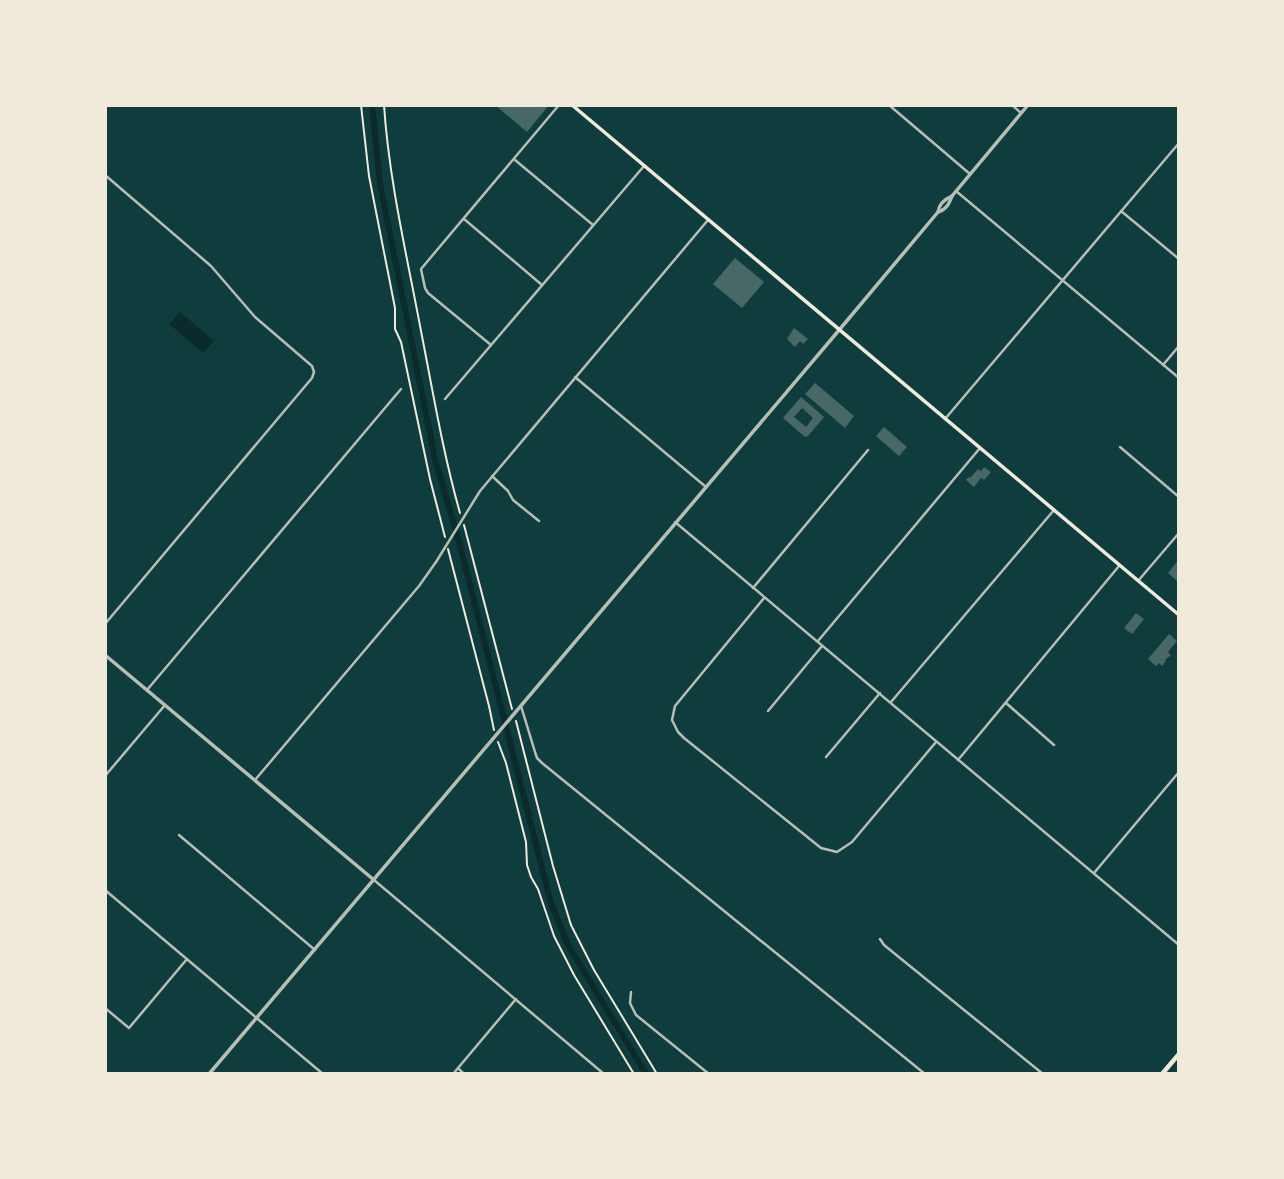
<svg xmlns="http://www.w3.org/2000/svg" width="1284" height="1179" font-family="'Nunito Sans',sans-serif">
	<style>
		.water { fill: #0a2a2b }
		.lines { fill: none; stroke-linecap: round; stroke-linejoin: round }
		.canal { stroke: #0a2a2b; stroke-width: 6 }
		.building { fill: #486865; fill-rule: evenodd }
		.path { stroke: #f1e9da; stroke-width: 2 }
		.minor { stroke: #b8beb3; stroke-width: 2.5 }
		.tertiary { stroke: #b8beb3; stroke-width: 3.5 }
		.secondary { stroke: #f1e9da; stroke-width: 3.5 }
		.primary { stroke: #f1e9da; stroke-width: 4.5 }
	</style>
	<rect width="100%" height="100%" fill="#0f3d3e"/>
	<!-- water -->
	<polygon class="water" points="180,312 214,341 203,353 169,324"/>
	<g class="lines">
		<!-- canal -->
		<polyline class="canal" points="372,105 380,184 435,459 459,542 551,903 568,945 646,1074"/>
	</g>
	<!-- building -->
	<g class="building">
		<polygon points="495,105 549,105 527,132"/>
		<polygon points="735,258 764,282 742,308 713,284"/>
		<polygon points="794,328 808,339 803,344 800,341 795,347 787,339"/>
		<polygon points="815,383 854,416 845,428 805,394"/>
		<path d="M801,397L824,417L808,436L805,437L783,418ZM802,408L813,418L806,427L794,417Z"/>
		<polygon points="884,427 907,447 899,456 876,436"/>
		<polygon points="984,467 991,472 984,480 981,478 974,487 966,480 969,477 970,478 978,469 981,471"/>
		<polygon points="1179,559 1179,580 1178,582 1168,573"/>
		<polygon points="1136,613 1144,619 1132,634 1124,628"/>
		<polygon points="1169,634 1177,641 1168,652 1171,655 1165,660 1166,661 1162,666 1159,663 1156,666 1148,659"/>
	</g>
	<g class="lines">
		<!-- path -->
		<g class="path">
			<polyline points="361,105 369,176 395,308 395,329 401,342 430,479 445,537"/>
			<path d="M384,105C389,181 407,256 421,331C433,392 443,453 460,513"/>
			<polyline points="464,525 512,709"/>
			<polyline points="448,549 489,706 494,730"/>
			<polyline points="516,721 553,866 571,925 594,970 657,1074"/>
			<polyline points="498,742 506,763 526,842 527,865 531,877 538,889 554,936 574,975 634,1074"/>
		</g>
		<!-- minor -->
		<g class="minor">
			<polyline points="889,105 970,174"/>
			<polyline points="1012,105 1021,113"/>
			<polyline points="515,160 593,225"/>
			<polyline points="105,175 211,266 255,317 312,366 314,372 312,378 105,624"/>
			<polyline points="956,191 1179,378"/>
			<polyline points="1121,211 1179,259"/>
			<polyline points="464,219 542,285"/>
			<polyline points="491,345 428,293 425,288 421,269 559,105"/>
			<polyline points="1163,365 1179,346"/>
			<polyline points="575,377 706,487"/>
			<polyline points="445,399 644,166"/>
			<polyline points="945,419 1179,143"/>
			<polyline points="1120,447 1179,497"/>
			<polyline points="492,476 508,491 513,500 539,521"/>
			<polyline points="675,522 1179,945"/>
			<polyline points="1138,581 1179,533"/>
			<polyline points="753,588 868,450"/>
			<polyline points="764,598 675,706 672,720 678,732 684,738 821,848 837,852 852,842 936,742"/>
			<polyline points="818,641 980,448"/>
			<polyline points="147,690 401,389"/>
			<polyline points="891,702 1054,510"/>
			<polyline points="1006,703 1054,745"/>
			<polyline points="521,706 535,752 537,758 542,763 925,1074"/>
			<polyline points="768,711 822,646"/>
			<polyline points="826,757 880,693"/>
			<polyline points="958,760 1119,566"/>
			<polyline points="105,776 165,705"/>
			<polyline points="255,780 419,586 436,562 480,491 708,220"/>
			<polyline points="179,835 315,950"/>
			<polyline points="1094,873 1179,772"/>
			<polyline points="374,880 604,1074"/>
			<polyline points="105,890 323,1074"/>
			<polyline points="880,939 884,945 1043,1074"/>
			<polyline points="631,992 630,1003 636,1015 709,1074"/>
			<polyline points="105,1008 129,1028 187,959"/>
			<polyline points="458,1068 464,1074"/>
			<polyline points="453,1074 516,999"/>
		</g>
		<!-- tertiary -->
		<g class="tertiary">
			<path d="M938,212C946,210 949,204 952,196"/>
			<polyline points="105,655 374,880"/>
			<path d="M209,1074L840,329L938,212C939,204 945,199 952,196L1028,105"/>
		</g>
		<!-- secondary -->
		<polyline class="secondary" points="572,105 1179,615"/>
		<!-- primary -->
		<polyline class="primary" points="1162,1074 1179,1054"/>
	</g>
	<!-- border -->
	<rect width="1284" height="1179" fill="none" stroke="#f1e9da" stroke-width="214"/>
</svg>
